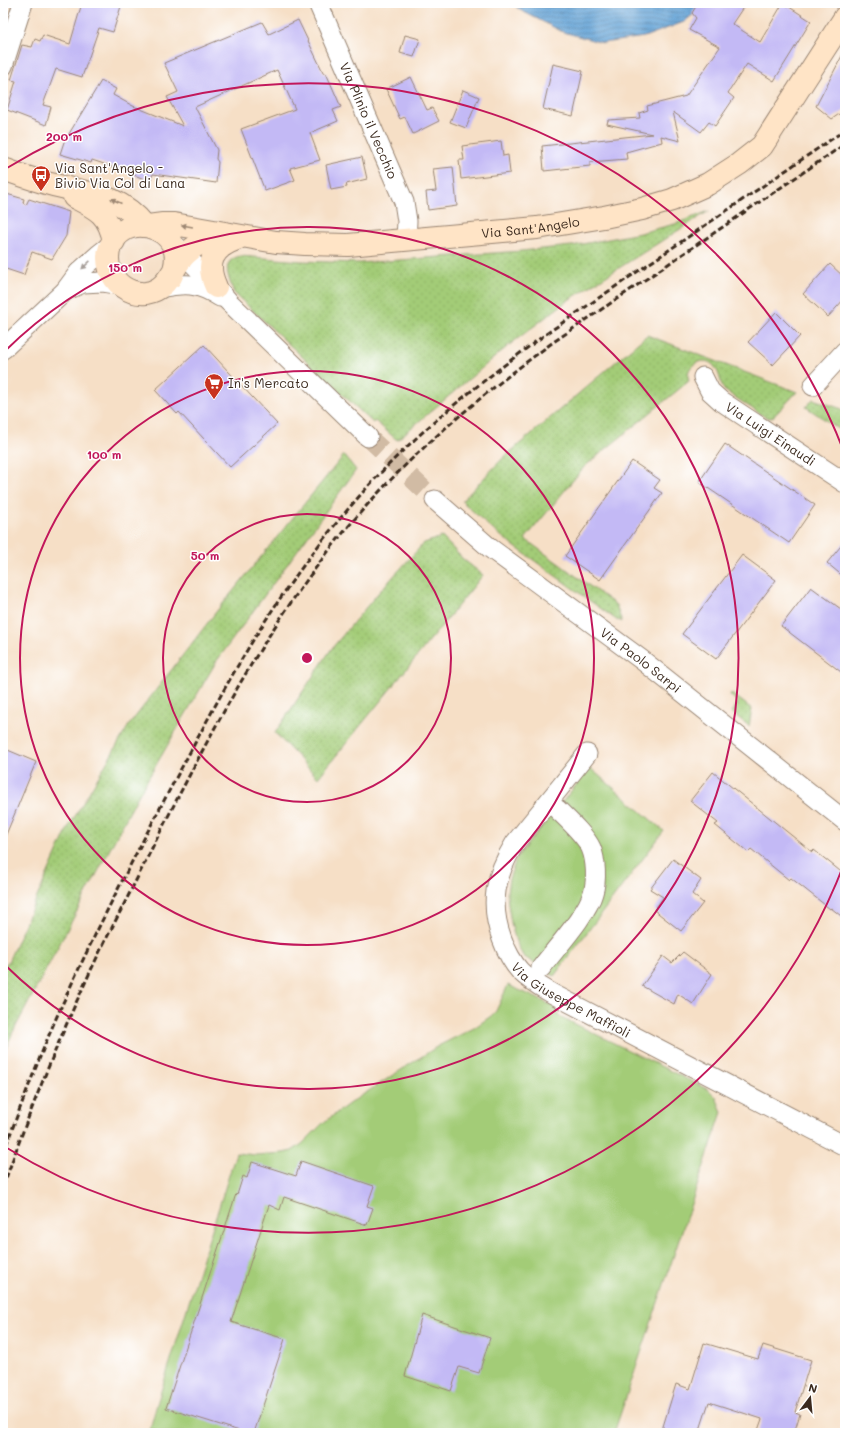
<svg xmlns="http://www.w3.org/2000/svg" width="848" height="1436" font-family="Mali,sans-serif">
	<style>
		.grass { fill: url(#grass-dots); stroke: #6f7b4a }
		.park { fill: #a3cc77; stroke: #6f7b4a }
		.water { fill: url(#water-rules); stroke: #50667a }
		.building { fill: #c3b9f5 }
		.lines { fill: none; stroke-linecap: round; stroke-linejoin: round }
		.street-tunnel { stroke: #d1bba4; stroke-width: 19; stroke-dasharray: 19 10; stroke-linecap: butt }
		.street-casing { stroke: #988472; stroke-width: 21 }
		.secondary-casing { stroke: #988472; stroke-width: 24 }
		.street { stroke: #fff; stroke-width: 19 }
		.secondary { stroke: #ffe4c6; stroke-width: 22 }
		.rail { stroke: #3b2a1e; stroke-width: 3; stroke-dasharray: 6 3; stroke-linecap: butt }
		.oneway { fill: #9d8772 }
		.oneway2 { fill: #a79f9a }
		.ring { fill: none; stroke: #c2185b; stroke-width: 2 }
		.labels { text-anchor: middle; stroke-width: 3; stroke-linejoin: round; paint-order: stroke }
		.street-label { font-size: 13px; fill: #3b2a1e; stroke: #fff }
		.poi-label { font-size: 13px; fill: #3b2a1e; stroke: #fff; text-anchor: start }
		.centre { fill: #c2185b; stroke: #fff; stroke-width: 2 }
		.ring-label { font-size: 12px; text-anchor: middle; font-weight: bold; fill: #c2185b; stroke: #fff; stroke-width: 3; stroke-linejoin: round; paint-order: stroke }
	</style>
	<defs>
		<pattern id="grass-dots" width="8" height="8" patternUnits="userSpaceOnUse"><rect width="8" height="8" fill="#a3cc77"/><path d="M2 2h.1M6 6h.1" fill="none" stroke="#8daf66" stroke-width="1.8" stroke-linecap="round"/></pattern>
		<pattern id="water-rules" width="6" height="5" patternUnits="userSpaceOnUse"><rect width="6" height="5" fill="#64a3d6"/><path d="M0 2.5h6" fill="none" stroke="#5485ad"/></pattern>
	</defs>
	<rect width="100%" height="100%" fill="#fff"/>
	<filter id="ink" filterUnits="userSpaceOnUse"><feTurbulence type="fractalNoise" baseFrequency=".025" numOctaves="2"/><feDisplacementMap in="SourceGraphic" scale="8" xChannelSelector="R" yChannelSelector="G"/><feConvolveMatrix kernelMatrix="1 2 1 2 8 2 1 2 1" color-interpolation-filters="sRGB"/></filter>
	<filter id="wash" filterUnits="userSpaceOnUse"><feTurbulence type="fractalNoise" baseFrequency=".012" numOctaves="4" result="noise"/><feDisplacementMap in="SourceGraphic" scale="16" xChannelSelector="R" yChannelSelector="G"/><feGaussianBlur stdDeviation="0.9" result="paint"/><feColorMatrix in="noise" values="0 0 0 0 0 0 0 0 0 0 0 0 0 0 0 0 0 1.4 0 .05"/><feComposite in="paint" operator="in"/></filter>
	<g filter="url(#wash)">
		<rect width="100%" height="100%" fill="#f6dfc6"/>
		<!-- grass -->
		<g class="grass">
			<path d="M709,211L567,301L508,346L397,440L375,421L373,423L234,293C229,278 219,260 241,256L301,261L359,263L521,251L572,246L640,233L675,224Z"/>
			<path d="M647,335L797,392L775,415L771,418L765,417L724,390C720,383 720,372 714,366C704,354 683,366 689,381L584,467L525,539L616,605L622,622L619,620L618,621L514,546L492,529L462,501L502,459Z"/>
			<polygon points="813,399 842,409 845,414 845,433 806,407"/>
			<polygon points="344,455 356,470 216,662 138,796 13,1032 3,1055 3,963 7,964 68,828 129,725 216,612"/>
			<polygon points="442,537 463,559 483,575 318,778 275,733 332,648 379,592 424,543"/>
			<polygon points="731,693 752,709 749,726 731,712 738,703 730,695"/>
		</g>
		<!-- park -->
		<g class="park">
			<polygon points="590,768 664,831 554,976 523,956 516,942 511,923 508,904 507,893 509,879 517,857"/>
			<polygon points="508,985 556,1007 559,1016 709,1090 716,1097 722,1112 614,1433 163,1433 150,1429 157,1404 236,1153 256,1155 283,1153 292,1151 302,1144 323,1123 350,1103 438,1046 474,1028 491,1016 496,1011"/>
		</g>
		<!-- water -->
		<polygon class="water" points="512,3 612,3 632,7 645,3 707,3 684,22 644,37 603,43 563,32 520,10"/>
		<g id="blocks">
			<!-- building -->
			<g class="building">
				<polygon points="82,3 122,3 113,32 99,28 82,77 56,69 43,105 51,107 46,125 7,110 16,81 11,80 22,45 32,47 35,39 40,41 43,35 70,44"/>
				<polygon points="698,3 746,3 732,24 760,42 783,3 811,21 774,81 747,64 728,93 734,98 715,126 709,122 701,132 673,112 680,141 661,136 662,142 626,152 627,159 590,162 590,166 544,171 542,146 652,134 607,124 608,120 640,118 639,113 648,110 647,106 686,96 720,47 689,30 696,18 692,13"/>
				<polygon points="298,20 324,74 326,73 341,107 333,110 338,121 310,133 320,160 290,168 295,180 265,191 241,129 295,109 277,70 195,107 217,150 216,159 218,162 216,183 153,174 150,181 107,165 92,160 91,163 60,154 64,142 101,81 116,89 113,95 133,106 183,126 167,97 178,92 164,63 262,22 269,34"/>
				<polygon points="405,35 420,39 414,57 400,53"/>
				<polygon points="845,50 845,110 832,119 816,106"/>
				<polygon points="553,64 583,71 573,116 543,109"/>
				<polygon points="411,77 427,110 432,108 439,121 413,134 405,117 400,119 386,89"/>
				<polygon points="463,90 479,97 466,128 450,122"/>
				<polygon points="501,141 503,156 508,155 510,173 461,179 459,160 464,160 462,146"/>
				<polygon points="362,157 367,179 346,184 347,187 331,190 326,165"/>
				<polygon points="453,167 457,206 428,210 426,192 436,191 433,169"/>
				<polygon points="3,193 24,199 23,203 26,205 29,199 69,212 66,236 52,259 32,252 24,275 3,268"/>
				<polygon points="830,264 845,278 845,298 828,317 803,294"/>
				<polygon points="776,312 800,336 773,365 748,342"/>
				<polygon points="204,345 277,424 230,467 179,412 177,414 155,390"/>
				<polygon points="725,444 815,505 789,543 699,482"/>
				<polygon points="632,461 660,480 654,488 662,493 600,580 565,556"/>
				<polygon points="845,541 845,578 827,563"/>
				<polygon points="742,555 776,580 716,659 682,634"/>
				<polygon points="811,587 845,612 845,675 781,626"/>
				<polygon points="3,748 36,762 3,842"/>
				<polygon points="713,772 812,852 814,850 845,875 845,919 831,908 830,909 791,878 789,880 751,849 748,852 715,825 718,823 690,801"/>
				<polygon points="673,859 701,880 692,894 703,903 681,931 654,910 663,897 650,889"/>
				<polygon points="683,952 712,974 693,1004 678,994 674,1004 642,986 663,956 672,963"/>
				<polygon points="301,1161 374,1186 367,1206 373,1208 367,1225 284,1197 280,1210 269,1205 231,1322 285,1339 254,1433 246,1433 166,1408 236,1194 237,1195 243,1176 247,1178 252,1162 296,1176"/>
				<polygon points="422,1315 490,1338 479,1373 459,1367 451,1391 405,1376"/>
				<polygon points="704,1343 758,1359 763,1345 811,1360 795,1412 800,1414 794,1433 757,1433 762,1419 709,1402 699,1433 661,1433 676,1384 690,1389"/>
			</g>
		</g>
	</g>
	<g filter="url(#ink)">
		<use href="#blocks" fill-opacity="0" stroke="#988472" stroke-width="1"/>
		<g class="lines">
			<!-- street-tunnel -->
			<polyline class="street-tunnel" points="368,437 435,500"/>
			<defs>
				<g id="street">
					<path id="s1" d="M318,3L404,202L407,221L406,240"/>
					<polyline points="3,66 23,3"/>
					<polyline points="175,245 216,287 229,302 368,437"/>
					<path d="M159,288C185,283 197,282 220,297"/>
					<polyline points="65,291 83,283 102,282 120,285"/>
					<polyline points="3,349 65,291 79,272 98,255 112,244"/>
					<path id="s2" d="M703,377L710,391L721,401L845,483"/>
					<polyline points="813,386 845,351"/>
					<path id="s3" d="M435,500L490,548L642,660L845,821"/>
					<path id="s4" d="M587,754L515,843C495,875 489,904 502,939C506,950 512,962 520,971C530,981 541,987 553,994L845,1146"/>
					<path d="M541,968C555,949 587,915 593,893C597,880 596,860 591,848C585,835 567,819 557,809"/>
				</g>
				<g id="secondary">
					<path d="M3,169C18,174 34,180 50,184C88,194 119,193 145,226"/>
					<path d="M74,197C97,209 108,213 114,241"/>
					<path id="s5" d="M148,226L163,224H174L276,242L305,244L348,245L537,228L604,217L642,209L672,200L708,184L739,164L762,146L845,17"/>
					<path d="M171,277C175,269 177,260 175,251C170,231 145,220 126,229C93,247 109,296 146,293C169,290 172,267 186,254C197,243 212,237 228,239"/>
					<path d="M216,287C205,263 212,248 237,239"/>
				</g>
			</defs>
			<!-- street casing -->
			<use href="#street" class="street-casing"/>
			<!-- secondary casing -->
			<use href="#secondary" class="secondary-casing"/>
			<!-- street -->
			<use href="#street" class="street"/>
			<!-- secondary -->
			<use href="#secondary" class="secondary"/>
			<!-- rail -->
			<g class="rail">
				<path d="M3,1154C19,1110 36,1066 54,1023C91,939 134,857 177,776C198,738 218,699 240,662C278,597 323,535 374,480C425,425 485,379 546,334L845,130"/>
				<path d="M3,1187C31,1106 64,1026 101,949C119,914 137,879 154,844C213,728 274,611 360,513C417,448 483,394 552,343L845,144"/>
			</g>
		</g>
		<!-- one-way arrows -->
		<defs><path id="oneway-solid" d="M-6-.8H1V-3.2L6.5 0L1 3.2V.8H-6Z"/></defs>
		<g class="oneway">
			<use href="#oneway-solid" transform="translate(116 201) rotate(-156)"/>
			<use href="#oneway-solid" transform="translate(187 226) rotate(-170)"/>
		</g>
		<use class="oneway2" href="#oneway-solid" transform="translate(86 265) rotate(137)"/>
	</g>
	<!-- distance rings -->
	<g class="ring">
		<circle cx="307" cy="658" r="144"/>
		<circle cx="307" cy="658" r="287"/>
		<path d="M5 351A431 431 0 1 1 5 965"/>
		<path d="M844 864A575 575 0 0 1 7 1148M7 168A575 575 0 0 1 844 452"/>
	</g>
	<!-- icons -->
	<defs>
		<symbol id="bus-pin" viewBox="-11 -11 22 30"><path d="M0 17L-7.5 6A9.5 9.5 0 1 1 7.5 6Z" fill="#c8321e" stroke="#fff"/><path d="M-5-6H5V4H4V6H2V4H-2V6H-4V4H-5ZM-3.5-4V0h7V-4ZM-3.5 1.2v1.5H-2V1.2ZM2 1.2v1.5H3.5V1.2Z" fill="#fff"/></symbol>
		<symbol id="supermarket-pin" viewBox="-11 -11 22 30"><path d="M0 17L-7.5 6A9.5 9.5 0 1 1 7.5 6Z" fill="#c8321e" stroke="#fff"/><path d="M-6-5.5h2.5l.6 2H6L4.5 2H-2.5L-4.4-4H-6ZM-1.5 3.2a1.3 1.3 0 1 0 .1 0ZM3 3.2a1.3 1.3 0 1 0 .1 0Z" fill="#fff"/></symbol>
	</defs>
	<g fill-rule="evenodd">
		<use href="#bus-pin" x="30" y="164" width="22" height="30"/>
		<use href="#supermarket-pin" x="203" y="372" width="22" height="30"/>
	</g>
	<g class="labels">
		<!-- street labels -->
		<g class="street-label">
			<text dy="5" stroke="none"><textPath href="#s1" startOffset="128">Via Plinio il Vecchio</textPath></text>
			<text dy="5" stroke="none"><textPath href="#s5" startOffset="385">Via Sant'Angelo</textPath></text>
			<text dy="5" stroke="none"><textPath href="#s2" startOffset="90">Via Luigi Einaudi</textPath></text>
			<text dy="5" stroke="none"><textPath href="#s3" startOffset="261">Via Paolo Sarpi</textPath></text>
			<text dy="5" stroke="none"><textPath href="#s4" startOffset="311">Via Giuseppe Maffioli</textPath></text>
		</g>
		<!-- poi labels -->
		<g class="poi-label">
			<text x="55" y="173">Via Sant'Angelo -<tspan x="55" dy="15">Bivio Via Col di Lana</tspan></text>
			<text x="228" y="388">In's Mercato</text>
		</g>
	</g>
	<circle cx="307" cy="658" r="6" class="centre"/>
	<g class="ring-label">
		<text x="64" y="141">200 m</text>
		<text x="125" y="272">150 m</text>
		<text x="104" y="459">100 m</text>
		<text x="205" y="560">50 m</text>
	</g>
	<!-- margin -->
	<rect width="848" height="1436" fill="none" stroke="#fff" stroke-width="16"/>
	<!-- north arrow -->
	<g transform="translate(810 1398) rotate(16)" stroke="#ffffff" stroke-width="3" paint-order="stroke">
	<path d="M0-3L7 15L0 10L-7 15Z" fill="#3b2a1e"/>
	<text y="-6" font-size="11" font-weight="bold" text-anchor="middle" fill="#3b2a1e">N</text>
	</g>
</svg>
